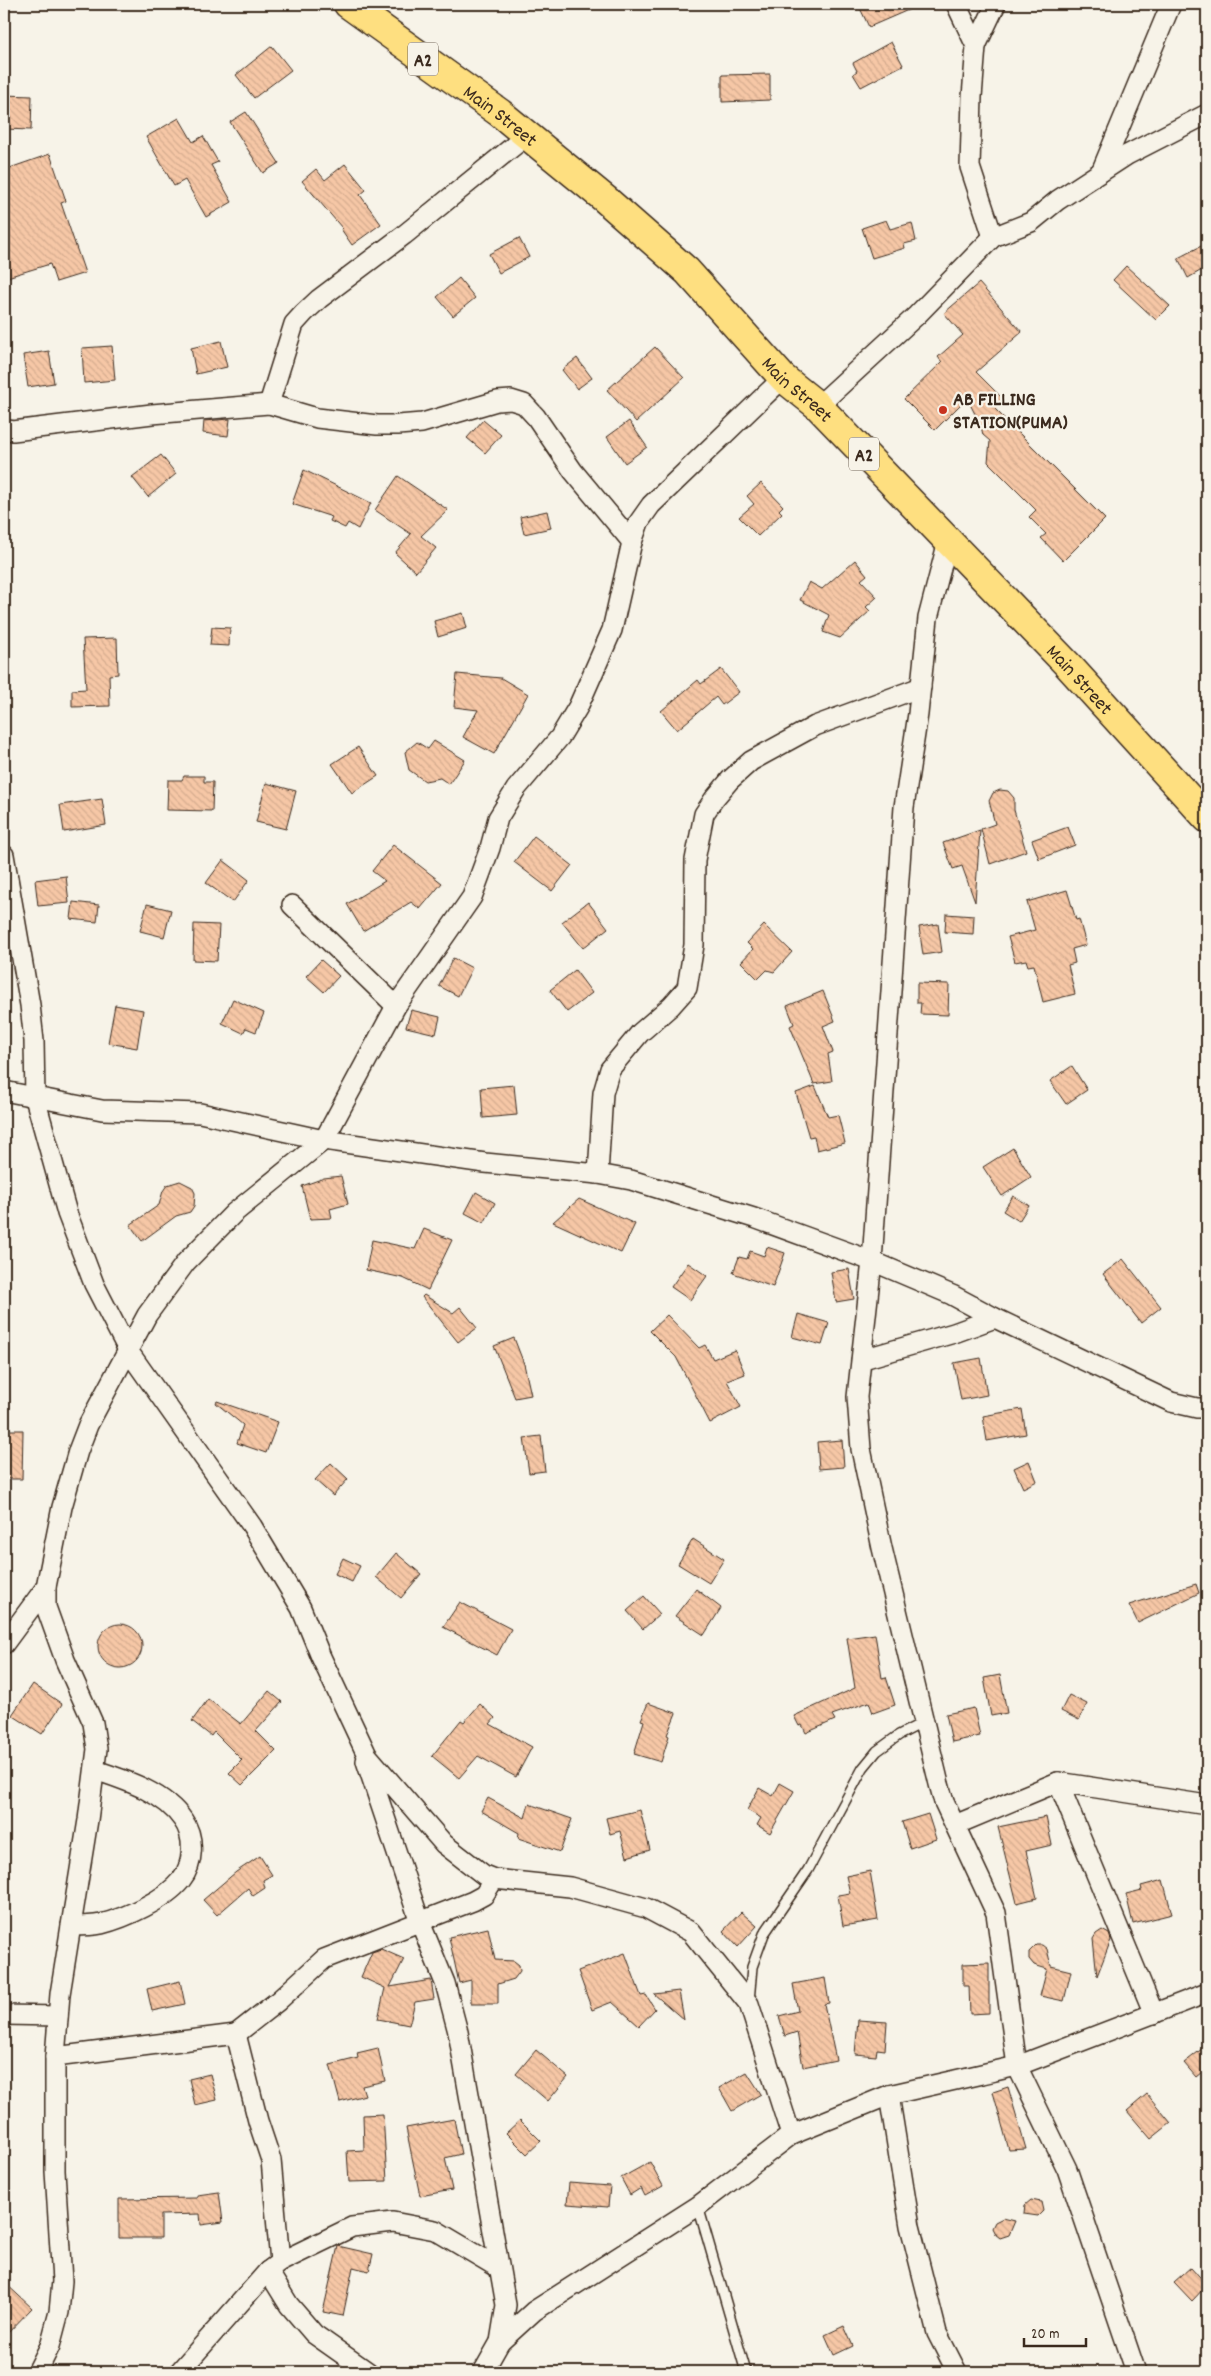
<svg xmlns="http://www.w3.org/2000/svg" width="1211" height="2376" font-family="Dekko,sans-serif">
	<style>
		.building { fill: url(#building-back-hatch); stroke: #3b2a1e }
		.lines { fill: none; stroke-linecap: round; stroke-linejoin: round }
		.lane-casing { stroke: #3b2a1e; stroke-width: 12 }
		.street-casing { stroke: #3b2a1e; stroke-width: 22 }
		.highway-casing { stroke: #3b2a1e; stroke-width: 31 }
		.lane { stroke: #f7f3e8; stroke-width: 9 }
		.street { stroke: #f7f3e8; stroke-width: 19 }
		.highway { stroke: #fedf80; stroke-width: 28 }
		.poi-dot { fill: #c8321e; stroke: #f7f3e8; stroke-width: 2 }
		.labels { text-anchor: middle; stroke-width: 4.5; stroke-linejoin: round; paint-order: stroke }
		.shield { fill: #f7f3e8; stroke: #73665b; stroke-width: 1 }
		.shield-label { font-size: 19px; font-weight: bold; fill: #3b2a1e }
		.street-label { font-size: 20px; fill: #3b2a1e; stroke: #f7f3e8 }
		.poi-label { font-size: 20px; font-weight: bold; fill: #3b2a1e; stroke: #f7f3e8; text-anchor: start }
	</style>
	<defs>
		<pattern id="building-back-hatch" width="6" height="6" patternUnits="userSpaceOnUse" patternTransform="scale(1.25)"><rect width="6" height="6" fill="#f6c7a6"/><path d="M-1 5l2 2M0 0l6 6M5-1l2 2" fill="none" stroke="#d4ab8e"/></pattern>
	</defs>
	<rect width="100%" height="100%" fill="#f7f3e8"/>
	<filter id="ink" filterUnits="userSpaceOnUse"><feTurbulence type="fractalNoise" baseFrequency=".02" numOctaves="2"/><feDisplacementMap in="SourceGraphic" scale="10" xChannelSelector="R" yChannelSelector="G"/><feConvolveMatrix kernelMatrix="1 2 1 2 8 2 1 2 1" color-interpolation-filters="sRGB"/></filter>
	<g filter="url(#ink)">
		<!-- building -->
		<g class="building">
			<polygon points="858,4 922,4 869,27"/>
			<polygon points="891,42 903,65 861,87 853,74 857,71 853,63"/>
			<polygon points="272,46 291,70 254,98 236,75"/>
			<polygon points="770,74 770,100 722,102 722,75"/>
			<polygon points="4,95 32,96 31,130 4,129"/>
			<polygon points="246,112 279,163 263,173 230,122"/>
			<polygon points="179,118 193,142 203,136 218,162 211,165 232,202 206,217 185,180 174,186 146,137"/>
			<polygon points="50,154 66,201 61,203 85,273 56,282 50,264 4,278 4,170"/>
			<polygon points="345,164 366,190 360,195 381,224 352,245 341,229 342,228 302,181 316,169 325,180"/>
			<polygon points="886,220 890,229 912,223 916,241 904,244 905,248 872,258 862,228"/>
			<polygon points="519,238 529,257 499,273 489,254"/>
			<polygon points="1207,243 1207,267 1188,278 1178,258"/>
			<polygon points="1126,266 1170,306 1156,320 1113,280"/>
			<polygon points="459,278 475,298 453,316 437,297"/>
			<polygon points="979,283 1022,332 976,372 1004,400 995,409 1105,519 1063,561 1041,538 1046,534 1029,517 1036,510 988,462 990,441 983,435 981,426 967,398 935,430 904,399 942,362 938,357 963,335 944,313"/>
			<polygon points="221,341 227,367 196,374 191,348"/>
			<polygon points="112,346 115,380 84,383 82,348"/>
			<polygon points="655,347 684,378 636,422 607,390"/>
			<polygon points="49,351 54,383 28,387 23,355"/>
			<polygon points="577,358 592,378 577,389 562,370"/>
			<polygon points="230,419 228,436 203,433 204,421"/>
			<polygon points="483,420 501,435 485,453 467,438"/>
			<polygon points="629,421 647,447 625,463 607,437"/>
			<polygon points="161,455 176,474 148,497 132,477"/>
			<polygon points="304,470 371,503 358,529 348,523 345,528 330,521 332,517 292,504"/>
			<polygon points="398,476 448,510 421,536 436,548 416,572 395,553 411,534 375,510"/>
			<polygon points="761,483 783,506 779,510 782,513 758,536 739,517 754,504 747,496"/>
			<polygon points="547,511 551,528 524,534 520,517"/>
			<polygon points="855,560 867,575 861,580 877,597 866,607 870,611 840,638 823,632 829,615 800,600 809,582 822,589"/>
			<polygon points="463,613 467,628 438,637 434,621"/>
			<polygon points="212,627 230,628 229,646 210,645"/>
			<polygon points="117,638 118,674 109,675 110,706 72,707 72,690 86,689 83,639"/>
			<polygon points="721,669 739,692 722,705 716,697 677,730 661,711 698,680 701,684"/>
			<polygon points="457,674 501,678 528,694 494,754 463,737 478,710 454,707"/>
			<polygon points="434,741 465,760 449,784 440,778 425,781 409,770 405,752 417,742 428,749"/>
			<polygon points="358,747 378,776 352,793 332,764"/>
			<polygon points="184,776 204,776 204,782 213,782 212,811 167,810 168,780 182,780"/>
			<polygon points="266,783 296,791 286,829 256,822"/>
			<polygon points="1000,790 1008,791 1014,798 1014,810 1026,851 990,864 981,829 995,824 989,801 993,793"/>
			<polygon points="102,799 106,825 64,832 60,805"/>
			<polygon points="1068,827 1075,845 1039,859 1032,840"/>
			<polygon points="980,830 975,902 962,866 953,869 943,843"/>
			<polygon points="534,836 572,865 552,891 514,862"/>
			<polygon points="393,845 442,883 420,909 411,902 363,931 347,904 385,881 372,871"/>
			<polygon points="223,860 249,880 233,902 206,883"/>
			<polygon points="66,876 69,903 38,906 35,880"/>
			<polygon points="1067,890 1076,920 1079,919 1086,945 1072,949 1075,963 1068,965 1075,994 1043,1002 1034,965 1028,966 1026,960 1015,962 1008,937 1035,930 1027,902"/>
			<polygon points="73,902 99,905 97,922 71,919"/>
			<polygon points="588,902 608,928 583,948 562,922"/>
			<polygon points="147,904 171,910 164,937 140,931"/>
			<polygon points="946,914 974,916 973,934 945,932"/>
			<polygon points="194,924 219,925 217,961 193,960"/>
			<polygon points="938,924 942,952 923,955 919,927"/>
			<polygon points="764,925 792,952 774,972 767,970 758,979 741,962 753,949 747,943"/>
			<polygon points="453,958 472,968 458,996 439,986"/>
			<polygon points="321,960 339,976 324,992 306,976"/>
			<polygon points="575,970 592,993 567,1012 550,990"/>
			<polygon points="917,983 949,984 948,1015 920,1014 921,1003 917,1003"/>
			<polygon points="823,991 835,1021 823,1026 833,1052 828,1054 832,1081 814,1084 790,1026 794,1024 787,1006"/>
			<polygon points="233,999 264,1013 256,1032 246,1028 243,1033 222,1023"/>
			<polygon points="115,1005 143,1010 137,1048 108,1043"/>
			<polygon points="411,1010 440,1017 436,1034 406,1027"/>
			<polygon points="1072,1066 1087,1090 1066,1104 1050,1081"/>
			<polygon points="514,1085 517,1115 483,1118 481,1088"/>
			<polygon points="815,1086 828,1117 838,1115 845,1143 817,1150 814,1136 809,1137 796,1093"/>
			<polygon points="1013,1148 1031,1177 1002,1196 983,1167"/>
			<polygon points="341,1176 348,1204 330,1209 332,1218 310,1219 302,1186 324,1178"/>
			<polygon points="180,1181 192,1187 195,1193 194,1206 190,1212 176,1216 142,1241 130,1225 159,1205 163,1191 167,1185"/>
			<polygon points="476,1192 495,1203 484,1223 465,1213"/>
			<polygon points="1013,1196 1029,1205 1019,1221 1003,1211"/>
			<polygon points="579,1199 635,1224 621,1253 553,1222"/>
			<polygon points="424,1229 452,1240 428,1290 403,1278 366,1270 372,1240 415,1249"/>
			<polygon points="767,1247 785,1253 773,1287 733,1273 739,1257 747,1259 750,1251 764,1256"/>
			<polygon points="1123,1259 1161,1307 1141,1323 1103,1274"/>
			<polygon points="688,1263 707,1276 690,1300 671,1287"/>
			<polygon points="849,1269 854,1299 836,1302 831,1272"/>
			<polygon points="424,1295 453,1313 460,1307 477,1328 458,1342 422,1297"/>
			<polygon points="798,1314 829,1323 822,1345 792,1337"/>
			<polygon points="667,1315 699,1348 705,1345 713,1359 735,1350 745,1374 727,1381 741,1407 710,1423 676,1357 650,1331"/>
			<polygon points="514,1338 524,1364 531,1395 515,1398 494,1346"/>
			<polygon points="981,1358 987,1395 961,1400 954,1363"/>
			<polygon points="217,1401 278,1422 266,1453 237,1443 243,1425 216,1403"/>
			<polygon points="1022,1409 1026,1434 987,1441 983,1416"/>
			<polygon points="4,1430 23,1430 22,1479 4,1479"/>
			<polygon points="541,1436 545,1471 529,1473 524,1438"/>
			<polygon points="842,1440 844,1467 819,1469 817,1442"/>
			<polygon points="1029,1461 1037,1481 1023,1488 1014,1468"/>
			<polygon points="331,1463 348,1479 333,1496 315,1480"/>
			<polygon points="693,1539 724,1559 709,1583 678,1564"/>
			<polygon points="396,1553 421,1574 401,1598 376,1577"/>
			<polygon points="343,1558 360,1566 352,1582 335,1574"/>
			<polygon points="1196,1584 1199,1593 1138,1623 1129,1605"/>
			<polygon points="696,1589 721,1608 704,1635 675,1616"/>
			<polygon points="644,1596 660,1614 643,1629 627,1611"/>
			<polygon points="460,1602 511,1629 497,1655 443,1627"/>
			<circle cx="120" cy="1646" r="22"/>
			<polygon points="875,1634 882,1678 886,1677 895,1705 873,1713 869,1702 832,1715 835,1720 806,1733 802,1725 799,1726 794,1716 855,1688 847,1638"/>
			<polygon points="1000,1675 1007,1713 991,1716 984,1678"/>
			<polygon points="33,1684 62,1704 42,1734 12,1715"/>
			<polygon points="269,1691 282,1702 256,1731 276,1751 242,1785 229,1773 242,1760 214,1732 211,1736 192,1721 208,1699 241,1724"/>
			<polygon points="1069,1695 1087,1704 1079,1720 1061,1711"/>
			<polygon points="648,1703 676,1713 667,1735 669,1736 661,1762 634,1754 644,1721 641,1720"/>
			<polygon points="480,1704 495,1718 490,1724 532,1747 516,1777 478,1756 459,1778 432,1756 461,1720 464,1722"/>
			<polygon points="974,1708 980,1736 952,1742 946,1714"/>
			<polygon points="780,1783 794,1791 770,1833 757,1825 761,1818 747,1810 759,1788 773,1796"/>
			<polygon points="488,1798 525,1818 529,1804 572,1819 560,1852 518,1838 519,1833 481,1811"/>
			<polygon points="640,1810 650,1850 627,1857 620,1831 610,1834 606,1818"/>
			<polygon points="928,1814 936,1839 910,1848 902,1822"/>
			<polygon points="1046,1817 1052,1845 1026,1851 1037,1898 1017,1903 998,1827"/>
			<polygon points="260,1856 272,1875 263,1880 265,1888 253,1896 248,1888 217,1915 203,1900 236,1872"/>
			<polygon points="870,1871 878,1920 843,1926 838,1895 850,1893 846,1876"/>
			<polygon points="1163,1880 1172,1914 1133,1924 1126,1894 1142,1890 1141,1886"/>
			<polygon points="741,1912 757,1926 738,1947 723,1931"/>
			<polygon points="488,1928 495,1960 514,1961 519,1965 520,1971 514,1979 498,1984 498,2004 471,2004 471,1980 459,1983 449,1937"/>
			<polygon points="1102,1930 1109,1934 1111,1940 1097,1976 1093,1939 1096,1934"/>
			<polygon points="1036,1945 1042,1945 1047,1949 1051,1966 1071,1971 1064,2001 1040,1996 1047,1969 1034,1965 1029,1959 1029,1952"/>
			<polygon points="381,1949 404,1959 390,1987 431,1980 434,1999 415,2002 409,2025 378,2019 385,1988 361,1977 372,1952"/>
			<polygon points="625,1953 641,1996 646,1995 655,2009 639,2026 612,2002 592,2010 578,1971"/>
			<polygon points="989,1963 989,2013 970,2014 969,1986 963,1986 963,1964"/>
			<polygon points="825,1978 829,2003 824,2004 836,2060 803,2067 797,2032 785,2036 779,2016 798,2011 793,1984"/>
			<polygon points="180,1981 185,2004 152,2011 147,1989"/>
			<polygon points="679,1991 684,2020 654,1994"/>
			<polygon points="858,2020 887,2022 885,2050 877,2049 876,2056 855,2054"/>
			<polygon points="1207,2045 1207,2068 1196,2077 1184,2063"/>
			<polygon points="378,2048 385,2081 362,2086 365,2095 340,2102 330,2065 358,2058 357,2053"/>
			<polygon points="536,2050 568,2077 548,2101 516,2074"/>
			<polygon points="747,2072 761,2094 732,2111 719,2088"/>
			<polygon points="210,2074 217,2100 195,2105 189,2079"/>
			<polygon points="1008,2087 1026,2149 1009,2150 993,2092"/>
			<polygon points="1147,2094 1171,2123 1151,2139 1127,2111"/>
			<polygon points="383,2114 387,2181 349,2182 347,2151 364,2150 363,2115"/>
			<polygon points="454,2119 461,2154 445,2158 452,2190 420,2196 406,2128"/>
			<polygon points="520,2120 541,2141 527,2154 506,2133"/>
			<polygon points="650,2162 663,2186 645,2196 641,2188 630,2195 621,2178"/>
			<polygon points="569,2183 610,2186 608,2207 567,2204"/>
			<polygon points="219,2192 223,2222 201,2225 200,2214 161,2215 161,2238 119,2238 119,2199 197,2198 197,2195"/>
			<polygon points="1031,2200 1041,2202 1043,2211 1038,2216 1024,2214 1025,2205"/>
			<polygon points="1003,2218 1015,2221 1009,2235 1000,2238 995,2234 992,2228 995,2222"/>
			<polygon points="338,2246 373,2254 369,2271 353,2267 343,2316 323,2312"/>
			<polygon points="1191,2267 1207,2285 1192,2301 1174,2282"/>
			<polygon points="4,2282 32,2308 4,2337"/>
			<polygon points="844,2326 853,2346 834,2355 825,2335"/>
		</g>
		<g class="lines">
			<defs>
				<g id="lane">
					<polyline points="749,2001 752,1967 764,1934 808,1870 863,1768 877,1751 899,1735 924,1722"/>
					<polyline points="698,2206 746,2372"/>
				</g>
				<g id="street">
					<polyline points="956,4 976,46 972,97 970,167 993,237"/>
					<polyline points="976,46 996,4"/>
					<polyline points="1101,172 1171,4"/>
					<polyline points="269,404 294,324 304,313 319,299 404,235 526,136"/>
					<polyline points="818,406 917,315 993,237 1031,222 1058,200 1127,155 1207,114"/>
					<polyline points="4,429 13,431 152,414 269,404 317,418 377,425 398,425 422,423 497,401 511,400 524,404 536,417 573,471 632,542"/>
					<polyline points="948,541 928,618 918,714 904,807 872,1261 857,1397 861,1449 882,1548 939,1784 944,1802 996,1913 1017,2066 1067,2169 1136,2372"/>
					<polyline points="4,855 30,1005 34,1041 35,1098 67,1213 94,1284 129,1352 252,1526 301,1608 321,1657 367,1755 444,1844 484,1875 494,1879 570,1887 646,1908 691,1932 749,2004 791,2135"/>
					<polyline points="292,905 396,1006"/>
					<polyline points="4,1091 102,1110 200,1113 324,1140 485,1163 598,1174 631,1180 754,1218 872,1261 952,1295 995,1318 1171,1402 1197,1408 1207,1408"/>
					<polyline points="598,1174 603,1093 610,1069 640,1033 671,1006 687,988 694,945 695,860 704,814 714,799 730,780 751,761 815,726 921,687"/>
					<polyline points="863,1359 954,1333 995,1318"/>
					<polyline points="4,1644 46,1587"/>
					<polyline points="366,1761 420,1922 445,1983 458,2032 506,2305 500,2342 483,2372"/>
					<polyline points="1058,1782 1154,2014"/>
					<polyline points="955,1825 1058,1782 1207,1805"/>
					<path d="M71,1926C81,1926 92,1926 101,1924C125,1918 165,1900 181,1880C194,1864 195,1837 183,1820C164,1792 125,1780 95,1770"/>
					<polyline points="4,2015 58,2016"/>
					<polyline points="236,2034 278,2001 324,1959 473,1901 484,1895 494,1879"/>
					<polyline points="55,2057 236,2034 258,2121 271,2160 280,2262"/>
					<polyline points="889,2095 910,2226 937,2333 957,2372"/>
					<polyline points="268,2271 289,2305 314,2334 368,2372"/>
					<polyline points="500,2342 534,2311 698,2206 791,2135 889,2095 1017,2066 1207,1993"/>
					<polyline points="37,2372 50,2346 59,2312 62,2281 55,2171 55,2057 60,1994 88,1820 97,1749 93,1723 65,1660 46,1607 46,1587 62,1507 78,1451 88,1425 147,1315 186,1262 234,1213 324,1140 396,1006 472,897 490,848 498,818 516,789 560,737 578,707 612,630 632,542 639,522 651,505 783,378"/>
					<polyline points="179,2372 268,2271 280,2262 352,2227 393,2222 435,2230 499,2268"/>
				</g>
				<g id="highway">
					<path id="s1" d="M348,4L500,113L605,199L687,271L783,378L818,406L1067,664L1207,818"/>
				</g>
			</defs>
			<!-- lane casing -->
			<use href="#lane" class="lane-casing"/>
			<!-- street casing -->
			<use href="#street" class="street-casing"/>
			<!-- highway casing -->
			<use href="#highway" class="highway-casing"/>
			<!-- lane -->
			<use href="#lane" class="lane"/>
			<!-- street -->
			<use href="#street" class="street"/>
			<!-- highway -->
			<use href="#highway" class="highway"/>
		</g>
	</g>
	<!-- markers -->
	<circle class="poi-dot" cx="943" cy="410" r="5"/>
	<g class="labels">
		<!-- shield labels -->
		<g class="shield">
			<rect x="408" y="42.5" width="30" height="33" rx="4"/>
			<rect x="849" y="437.5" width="30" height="33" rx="4"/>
		</g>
		<g class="shield-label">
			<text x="423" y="66">A2</text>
			<text x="864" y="461">A2</text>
		</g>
		<!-- street labels -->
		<g class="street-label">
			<text dy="7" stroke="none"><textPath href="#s1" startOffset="189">Main Street</textPath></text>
			<text dy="7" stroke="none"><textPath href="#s1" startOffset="594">Main Street</textPath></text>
			<text dy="7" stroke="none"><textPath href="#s1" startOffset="999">Main Street</textPath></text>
		</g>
		<!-- poi labels -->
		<g class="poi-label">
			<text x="953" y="405">AB FILLING<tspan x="953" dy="23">STATION(PUMA)</tspan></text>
		</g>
	</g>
	<!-- margin -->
	<rect width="1211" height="2376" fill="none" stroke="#f7f3e8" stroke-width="20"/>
	<rect x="10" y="10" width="1191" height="2356" fill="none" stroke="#3b2a1e" stroke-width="2" filter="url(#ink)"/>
	<!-- scale -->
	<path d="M1024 2338v8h62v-8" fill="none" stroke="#3b2a1e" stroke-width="2.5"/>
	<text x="1031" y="2338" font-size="15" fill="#3b2a1e" stroke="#f7f3e8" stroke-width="4" paint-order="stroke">20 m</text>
</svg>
